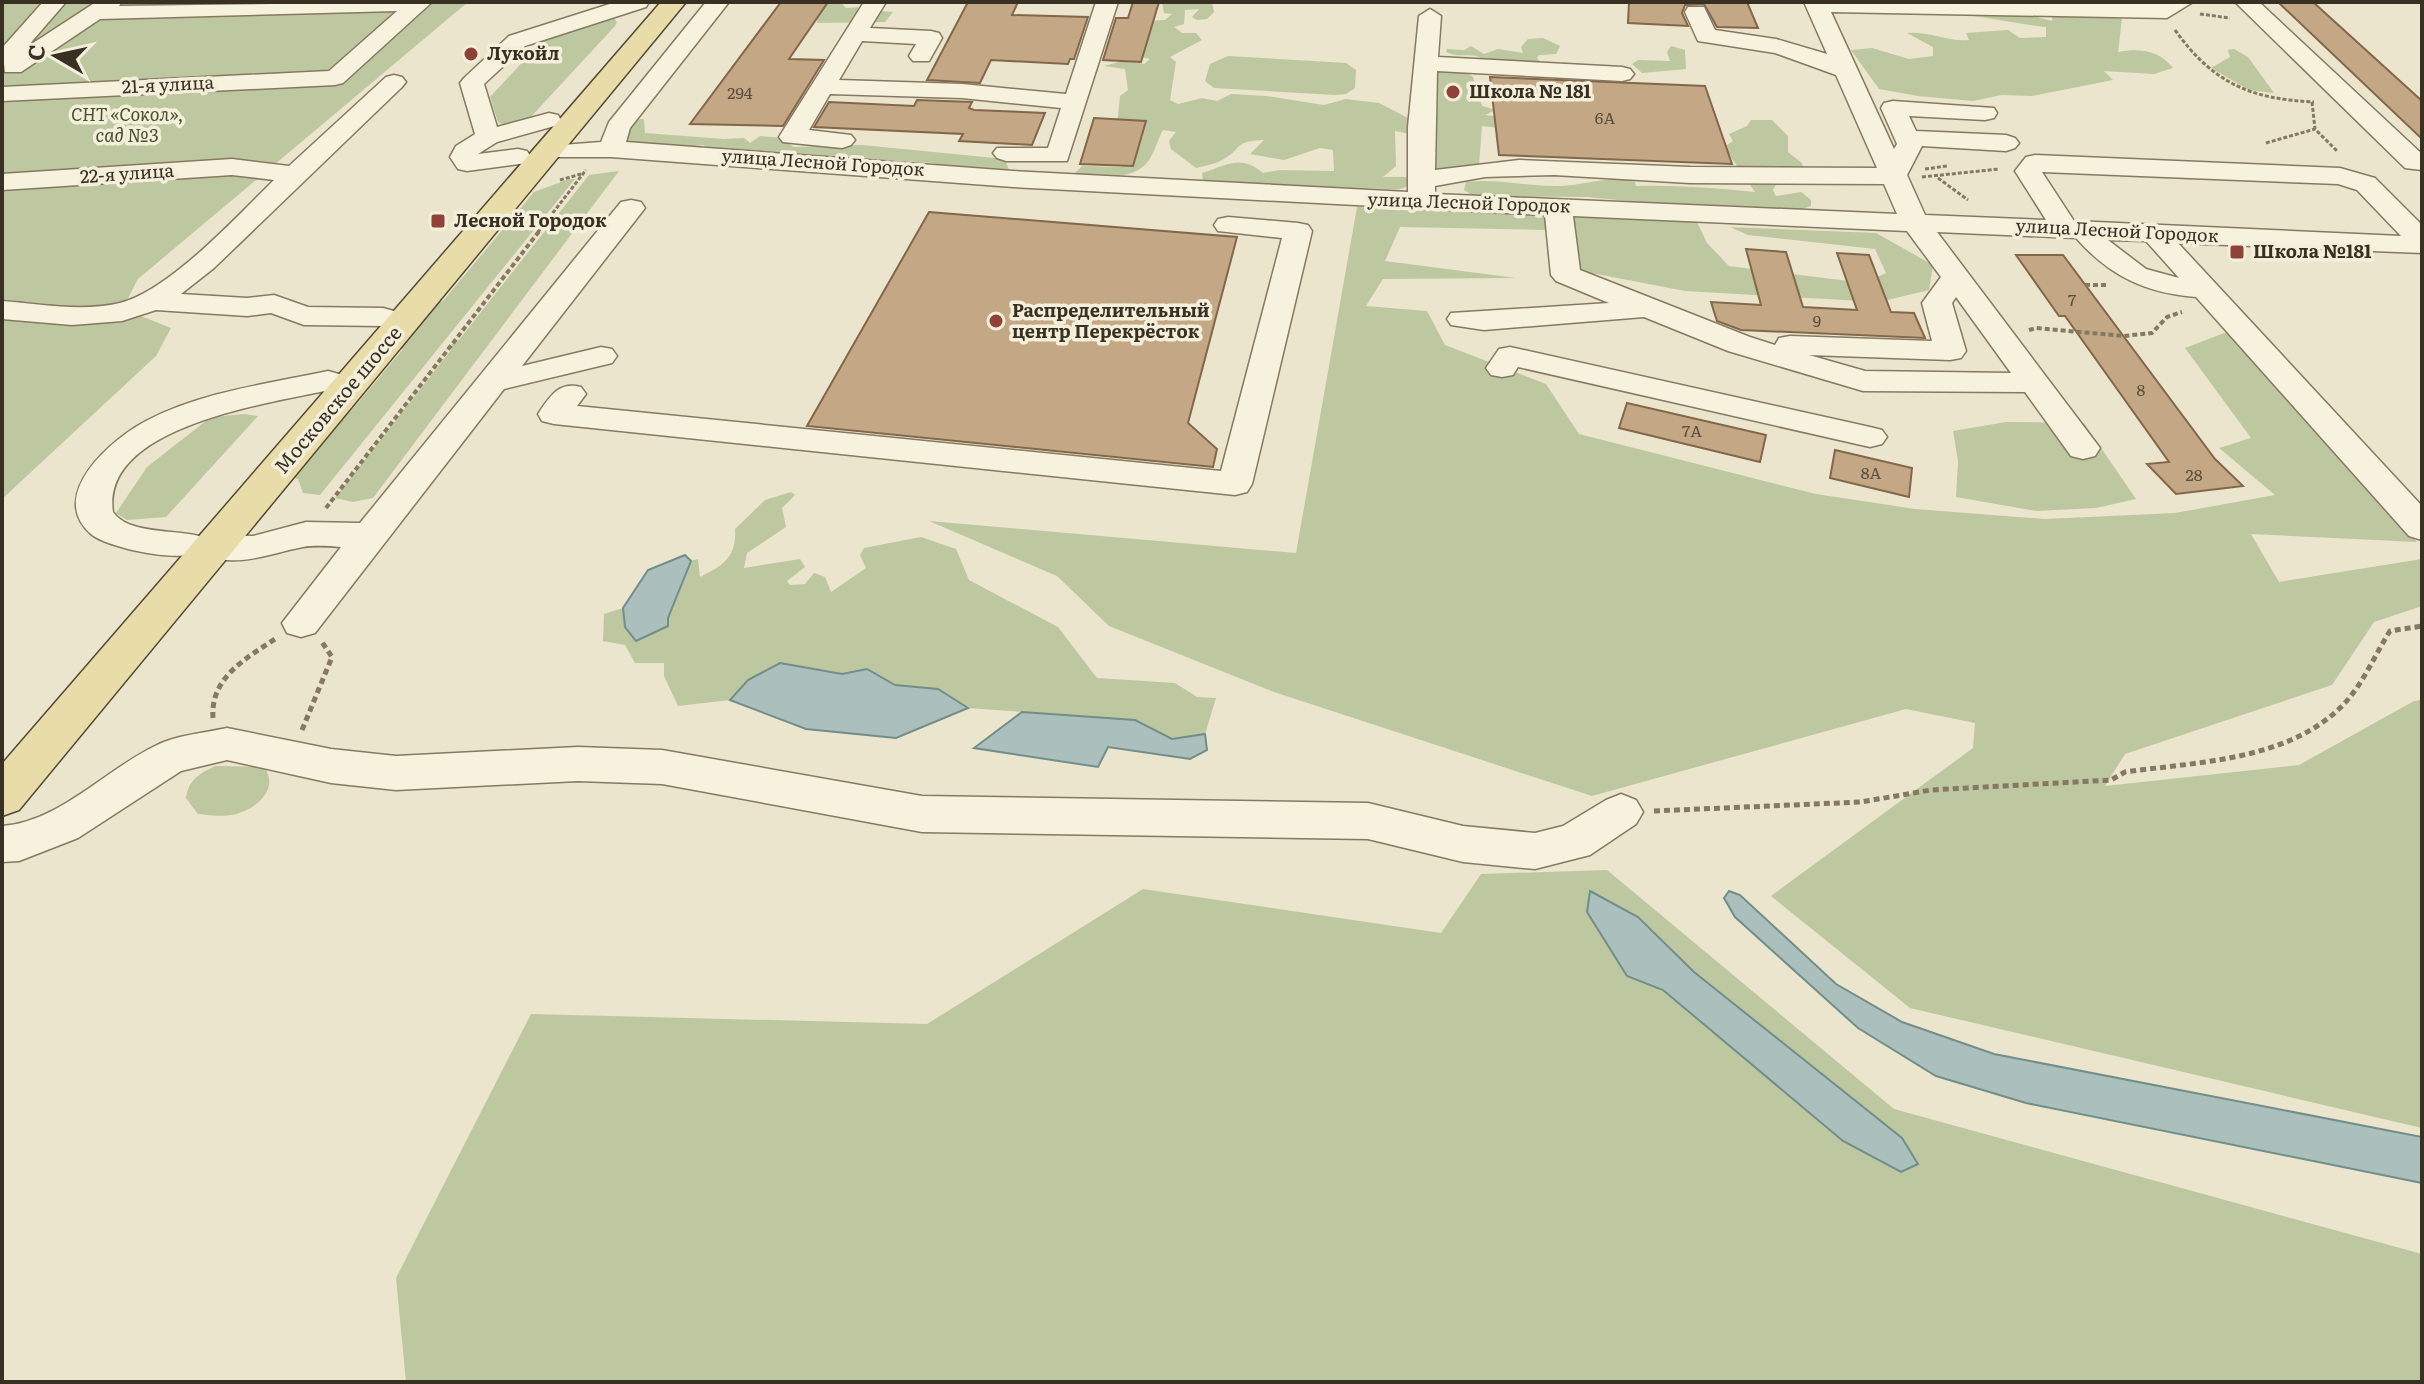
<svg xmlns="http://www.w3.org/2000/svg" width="2424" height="1384" font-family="Literata,serif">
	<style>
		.green { fill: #bec8a0; fill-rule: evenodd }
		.water { fill: #abc0bc; stroke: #728e8a; stroke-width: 2 }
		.building { fill: #c4a886; stroke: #82674a; stroke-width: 2 }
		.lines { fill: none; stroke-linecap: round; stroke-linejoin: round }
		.minor-casing { stroke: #867961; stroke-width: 3 }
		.major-casing { stroke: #544835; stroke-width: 3 }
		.path-far2 { stroke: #867961; stroke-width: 3; stroke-dasharray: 4 2; stroke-linecap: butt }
		.path-far1 { stroke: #867961; stroke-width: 4; stroke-dasharray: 5 3; stroke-linecap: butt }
		.path { stroke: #867961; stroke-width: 5; stroke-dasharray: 6 4; stroke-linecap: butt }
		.minor { fill: #f6f2de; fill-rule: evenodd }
		.major { fill: #e8dda9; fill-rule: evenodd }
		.poi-dot { fill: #8e4238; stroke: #f3efda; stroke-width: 3 }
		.labels { text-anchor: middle; stroke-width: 7; stroke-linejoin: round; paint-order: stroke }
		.number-label { font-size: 16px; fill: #5b4e3c }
		.far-poi-label { font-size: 18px; font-weight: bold; fill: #383023; stroke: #f3efda; text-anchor: start }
		.far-street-label { font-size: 18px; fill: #383023; stroke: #f3efda }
		.far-park-label { font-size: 18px; font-style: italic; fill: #44522c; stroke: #f3efda }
		.street-label { font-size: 20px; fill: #383023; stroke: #f3efda }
	</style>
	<rect width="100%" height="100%" fill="#eae5cc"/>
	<!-- green -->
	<g class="green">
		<polygon points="2,2 468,2 138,279 127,300 141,316 171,328 156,356 2,499"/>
		<polygon points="818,2 840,2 846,8 880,6 881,11 893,12 885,22 817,23"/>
		<path d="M1162,2H1212L1214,12L1207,19L1197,20L1192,17L1199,9L1185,10L1184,24L1174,27L1182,33H1196L1202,40L1170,57L1176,62L1170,100L1178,104L1202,98L1217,101L1231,94L1266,96L1324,105L1346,99L1379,103L1416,122L1427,82L1438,67L1460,69L1473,77L1482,106L1496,110L1485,115L1543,122L1540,133L1482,126L1479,165L1438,173L1417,166L1434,139L1395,131L1396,166L1383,177H1407L1414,182C1397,197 1380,184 1360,190L1225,188L1203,181L1202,173C1228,165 1240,154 1263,173L1279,170L1334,171L1333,150L1320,148L1284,160L1250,154L1264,140C1233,141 1243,149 1222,160C1215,164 1204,166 1196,168L1171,149L1169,141L1176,132L1163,130C1158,139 1155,151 1149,160C1133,183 1099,175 1074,174L1082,166L1122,167L1120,151L1130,141L1144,137L1117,126L1120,96L1128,90L1125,69L1104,66L1126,60L1144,64L1150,59L1137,56L1146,21L1165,20L1172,14L1164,13Z"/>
		<path d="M1981,2L2052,21L2053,9L2133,7L2122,18L2118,52C2140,48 2159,50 2173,68L2154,74L2104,71L2113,80L2032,96L2002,95L1973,101L1918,96L1879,89L1851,50L1872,48L1909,59L1933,56V47L1907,33C1929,31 1948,42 1969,40L1966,33L2008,30L2020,38L2046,37V27C2008,23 1974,14 1936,12C1908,10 1882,17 1855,9Z"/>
		<polygon points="613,17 617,22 615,26 528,120 507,126 498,122 490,97 543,40"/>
		<path d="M1543,38L1560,46L1556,54L1539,55L1537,58L1542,63H1487C1474,49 1461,60 1446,52L1447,49L1464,50L1471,46L1484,54L1498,49L1523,53L1521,47L1528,39Z"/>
		<polygon points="1671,46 1685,50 1686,69 1642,73 1632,64 1638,60 1670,61 1667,52"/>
		<polygon points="2234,49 2248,57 2274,93 2249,90 2211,68 2230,57 2228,50"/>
		<polygon points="1228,56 1346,63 1356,70 1355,88 1346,94 1335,95 1214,88 1205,81 1210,64"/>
		<polygon points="644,119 645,133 724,139 744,138 750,143 760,136 784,138 793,147 862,145 1005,159 1009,170 970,177 933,163 889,160 861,165 711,156 704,145 677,148 625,143 617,121"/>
		<path d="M1751,120H1772L1788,136V152L1802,163L1803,171L1778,181L1773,190L1776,196L1801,192L1811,200V206L1802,209L1719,210L1587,197L1473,196L1464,190L1466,182C1496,178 1529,187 1560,186C1586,185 1610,175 1635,182L1636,186C1675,185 1715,188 1755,192L1724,147L1733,141L1729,134L1747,126Z"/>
		<polygon points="619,171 373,498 353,502 335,498 451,350 452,344 459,340 589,175"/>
		<polygon points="569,179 575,179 320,495 303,493 298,479 285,476 341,412 351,411 403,349 393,348 422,307 443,301 534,192"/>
		<polygon points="1357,207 1697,222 1707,243 1729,266 1865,283 1886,273 1875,249 1748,235 1730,227 1876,233 1933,265 1929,290 1879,302 1685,291 1555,266 1545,230 1400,227 1385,261 1516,278 1383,279 1366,306 1427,311 1445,345 1546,384 1579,434 1816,494 1915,509 2045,519 2175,513 2275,495 2219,448 2251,438 2185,348 2227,332 2417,542 2251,534 2279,582 2422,559 2422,606 2374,622 2332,685 2125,754 2105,786 2299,765 2414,701 2422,700 2422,1128 1910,1008 1771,896 1973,748 1975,723 1906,709 1592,796 1274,692 1109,626 1057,576 929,521 1296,553"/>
		<polygon points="244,414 258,416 166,517 127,520 116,513 147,467 211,417"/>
		<polygon points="2006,422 2084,423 2136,499 2096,508 2036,511 1956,497 1958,461 1953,431"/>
		<path d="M791,492L795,495L782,508L786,527L747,553L744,568L800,559L805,567L787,581L790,585L805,584L814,573L825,577L831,592L866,568L860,555L864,548L921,537L956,549L969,580L1058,627L1097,678L1175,683L1197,697L1216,698L1205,734L1172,739L1135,720L968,708L938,689L895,685L867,669L842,674L780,663L748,680L730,700L678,706L664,676V663H635L625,645L603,641L604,614L623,608L625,627L668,618L691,561L698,559L700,577C723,566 737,557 735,529L765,500Z"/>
		<path d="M215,766L264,767C281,790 253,812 231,815C220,817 209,815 198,814L186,798C189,779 199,774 215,766Z"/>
		<path d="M1607,870L1894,1109L2422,1254V1382H406L396,1278L531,1014L927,1024L1143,889L1441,933L1481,874ZM1638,917L1694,972L1663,990L1627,976Z"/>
	</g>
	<!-- water -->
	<g class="water">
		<polygon points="685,555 691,561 668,618 668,626 636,641 625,627 623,608 648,570"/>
		<polygon points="780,663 842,674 867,669 895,685 938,689 968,708 896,738 806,729 730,700 748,680"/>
		<polygon points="1022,712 1135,720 1172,739 1205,734 1207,750 1190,759 1108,747 1098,767 974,748"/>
		<polygon points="1590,891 1638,917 1694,972 1902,1138 1918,1164 1901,1172 1843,1141 1663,990 1627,976 1587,912"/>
		<polygon points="1729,891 1740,895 1836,984 1902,1022 1994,1054 2422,1137 2422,1183 2026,1103 1936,1076 1858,1028 1735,917 1724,898"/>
	</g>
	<!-- building -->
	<g class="building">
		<polygon points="781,2 828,2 789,59 824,60 783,126 690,124"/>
		<polygon points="968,2 1018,2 1012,15 1088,17 1074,59 1070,59 1068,64 991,60 980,83 927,80"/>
		<polygon points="1133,2 1159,2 1141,62 1103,60 1116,18 1128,18"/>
		<polygon points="1629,2 1747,2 1758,28 1717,27 1704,4 1685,5 1682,13 1688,26 1628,23"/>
		<polygon points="2278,2 2313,2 2422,101 2422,139"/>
		<polygon points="1490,77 1705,86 1732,164 1499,155"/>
		<polygon points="917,100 972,102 969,108 974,110 1045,113 1032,145 959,141 963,134 814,127 829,102 914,106"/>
		<polygon points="1094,118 1146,121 1133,166 1080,164"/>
		<polygon points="929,212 1237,237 1188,423 1217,449 1213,467 807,426"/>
		<polygon points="1746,249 1786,252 1803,307 1857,310 1837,253 1869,255 1891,312 1914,313 1925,338 1741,330 1717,321 1711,302 1761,305"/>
		<polygon points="2016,255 2063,255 2215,459 2243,486 2176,494 2147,464 2169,462 2065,316 2059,316"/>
		<polygon points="1627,403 1766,435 1760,462 1619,428"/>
		<polygon points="1835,450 1912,468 1909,497 1830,478"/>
	</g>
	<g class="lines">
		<defs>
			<g id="minor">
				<polygon points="43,2 66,2 27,47 96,2 122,2 119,6 432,2 343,83 335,85 2,101 2,87 329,71 397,11 100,19 21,72 5,72 2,48"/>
				<polygon points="616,2 649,2 646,7 525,46 484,84 497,127 549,113 558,115 561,120 558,125 497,142 478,154 518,149 527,151 531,157 527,163 467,171 458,169 450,157 456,146 475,134 460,83 464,78 509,36"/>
				<path d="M706,2H729L630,128L626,142L1013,171L1408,192V127L1419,16L1430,9L1441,16L1438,57L1622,67L1630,69L1634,74L1630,79L1622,81L1437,71L1435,170L1519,160L1690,167L1877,168L1836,75L1775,53L1698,41L1685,12L1688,7H1704L1715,30L1776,39L1827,54L1804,2H2193L2167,18L1831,12L1894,149L1897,144L1881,108L1884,103L1893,101L1994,108L1997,113L1994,118L1985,120L1909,116L1916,131L2006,135L2015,138L2019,143L2015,148L2006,151L1922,146L1907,175L1925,215L2046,220L2015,171L2026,157L2035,155L2340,168L2375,178L2422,225V253L2178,243L2422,506V540L2409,536L2196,297C2145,293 2110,276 2076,238L1937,232L2100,448L2095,456L2083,459L2071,456L2025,392L1863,391L1728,351L1644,317L1484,330L1451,325L1447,319L1451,313L1609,303L1556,281L1551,275L1545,215L1013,187L611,157H536L532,152L536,147L601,142L609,122ZM2042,172L2338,184L2357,190L2401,236L2074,221ZM1554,175L1690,183L1884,184L1897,214L1435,194V186L1485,177ZM1573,216L1907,231L1941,277L1922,303L1932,341L1790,336L1779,338L1775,345L1750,337L1580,270ZM2108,240L2146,241L2179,278L2146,269ZM1956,297L2011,373L1865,371L1809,355L1950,360L1961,358L1966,351L1952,303Z"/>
				<polygon points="864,2 886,2 870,28 931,31 939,33 942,38 929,61 913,61 909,56 916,44 862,41 839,80 962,84 1066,94 1096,2 1118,2 1067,161 1006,161 997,158 993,153 997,148 1048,148 1061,108 962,98 830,94 809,130 851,135 855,140 851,145 842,148 783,142 779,137"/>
				<polygon points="2235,2 2259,2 2422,154 2422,170 2405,168"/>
				<path d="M394,75L402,77L406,82L402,87L214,268L181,294L247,298L274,295L308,307L383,308L394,311L398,317L394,323L383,326L304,325L271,313L247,316L156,310L122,321L72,325L2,319V301C40,304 82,312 120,303C170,290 236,217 274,180L232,175L2,190V174L232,159L289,166L386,77Z"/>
				<path d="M631,200L641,202L645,208L522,366L601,347L612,349L617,356L612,363L504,389L315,633L301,637L287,633L282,623L341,547C329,546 315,545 303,547C267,554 242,567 204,556L201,550C186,565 107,548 91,534C46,495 113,438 146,421C201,392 267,384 328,371L339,374L344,381L339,388C280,402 100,423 113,512C129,535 174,529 199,536L202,542L217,535L253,536L306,522L360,523L621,202Z"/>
				<path d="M1228,217L1298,223L1308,225L1312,231L1252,484L1247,492L1235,495L554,424L542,421L538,414C550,396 559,381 581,387L586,394L577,406L1221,471L1282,238L1218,231L1214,225L1218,219Z"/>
				<polygon points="1510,347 1870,427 1882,430 1887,437 1882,444 1870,447 1518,367 1513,375 1502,377 1491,375 1486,368 1499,349"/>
				<path d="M227,728L331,749L396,756L578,747L662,750L922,796L1368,803L1463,826L1535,833L1563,826L1606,800L1621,794L1636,800L1643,812L1636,824L1590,855L1535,869L1463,862L1368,839L922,832L662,784L578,781L396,790L331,783L227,760L181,771L78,838L19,861L2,862V826C59,822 105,770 155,746C176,735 204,733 227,728Z"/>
			</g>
			<polygon id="major" points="661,2 686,2 19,810 2,816 2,764"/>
		</defs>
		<!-- minor casing -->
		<use href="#minor" class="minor-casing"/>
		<!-- major casing -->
		<use href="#major" class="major-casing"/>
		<!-- path-far2 -->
		<g class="path-far2">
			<polyline points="2200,14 2230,18"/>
			<path d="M2175,30C2213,83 2250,99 2314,102"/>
			<polyline points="2312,102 2315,129 2338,152"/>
			<polyline points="2266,143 2315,129"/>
			<polyline points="1925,169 1947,166"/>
			<polyline points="1922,177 1999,169"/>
			<polyline points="1938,178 1968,200"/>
			<polyline points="560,180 581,174"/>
			<polyline points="538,232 586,170"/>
		</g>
		<!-- path-far1 -->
		<g class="path-far1">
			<polyline points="2085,285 2107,285"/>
			<polyline points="2029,330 2036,328 2124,336 2152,333 2167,317 2182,312"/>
			<polyline points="326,508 540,230"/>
		</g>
		<!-- path -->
		<g class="path">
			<path d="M213,718C210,678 245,659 275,639"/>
			<polyline points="302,730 332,657 322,642"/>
			<path d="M1654,811L1861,802L1931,790L2111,780L2125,772C2196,762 2285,761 2340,708C2362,687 2374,656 2390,631L2422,626"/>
		</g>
		<!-- minor -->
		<use href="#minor" class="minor"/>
		<!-- major -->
		<use href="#major" class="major"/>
	</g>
	<!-- markers -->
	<g class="poi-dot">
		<circle cx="471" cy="54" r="8"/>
		<circle cx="1453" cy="92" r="8"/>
		<rect x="430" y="213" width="16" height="16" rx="4"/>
		<rect x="2229" y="244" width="16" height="16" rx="4"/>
		<circle cx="996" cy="321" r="8"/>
	</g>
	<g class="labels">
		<!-- number labels -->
		<g class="number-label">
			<text x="740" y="99">294</text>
			<text x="1605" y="124">6А</text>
			<text x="2072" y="306">7</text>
			<text x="1817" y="327">9</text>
			<text x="2141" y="396">8</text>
			<text x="1692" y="437">7А</text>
			<text x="1871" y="479">8А</text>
			<text x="2194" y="481">28</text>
		</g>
		<!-- far-poi labels -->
		<g class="far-poi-label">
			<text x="487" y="60">Лукойл</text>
			<text x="1469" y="98">Школа № 181</text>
			<text x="454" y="227">Лесной Городок</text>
			<text x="2253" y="258">Школа №181</text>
			<text x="1012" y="317">Распределительный<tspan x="1012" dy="21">центр Перекрёсток</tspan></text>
		</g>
		<!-- far-street labels -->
		<g class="far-street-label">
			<text transform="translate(168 85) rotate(-3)" y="6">21-я улица</text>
			<text transform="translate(823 163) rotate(4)" y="6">улица Лесной Городок</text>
			<text transform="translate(127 174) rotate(-4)" y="6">22-я улица</text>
			<text transform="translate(1469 203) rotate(2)" y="6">улица Лесной Городок</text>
			<text transform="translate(2117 231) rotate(3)" y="6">улица Лесной Городок</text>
		</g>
		<!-- far-park labels -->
		<g class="far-park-label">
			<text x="127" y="121">СНТ «Сокол»,<tspan x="127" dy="21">сад №3</tspan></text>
		</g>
		<!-- street labels -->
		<g class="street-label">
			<text transform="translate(338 400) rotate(-50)" y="7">Московское шоссе</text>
		</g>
	</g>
	<!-- border -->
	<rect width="2424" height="1384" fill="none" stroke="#383023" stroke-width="8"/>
	<!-- north arrow -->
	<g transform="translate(56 56) rotate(279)" stroke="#f3efda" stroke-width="6" paint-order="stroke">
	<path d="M0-6L14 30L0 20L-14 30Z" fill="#383023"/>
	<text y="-12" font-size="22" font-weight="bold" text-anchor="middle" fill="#383023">С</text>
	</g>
</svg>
